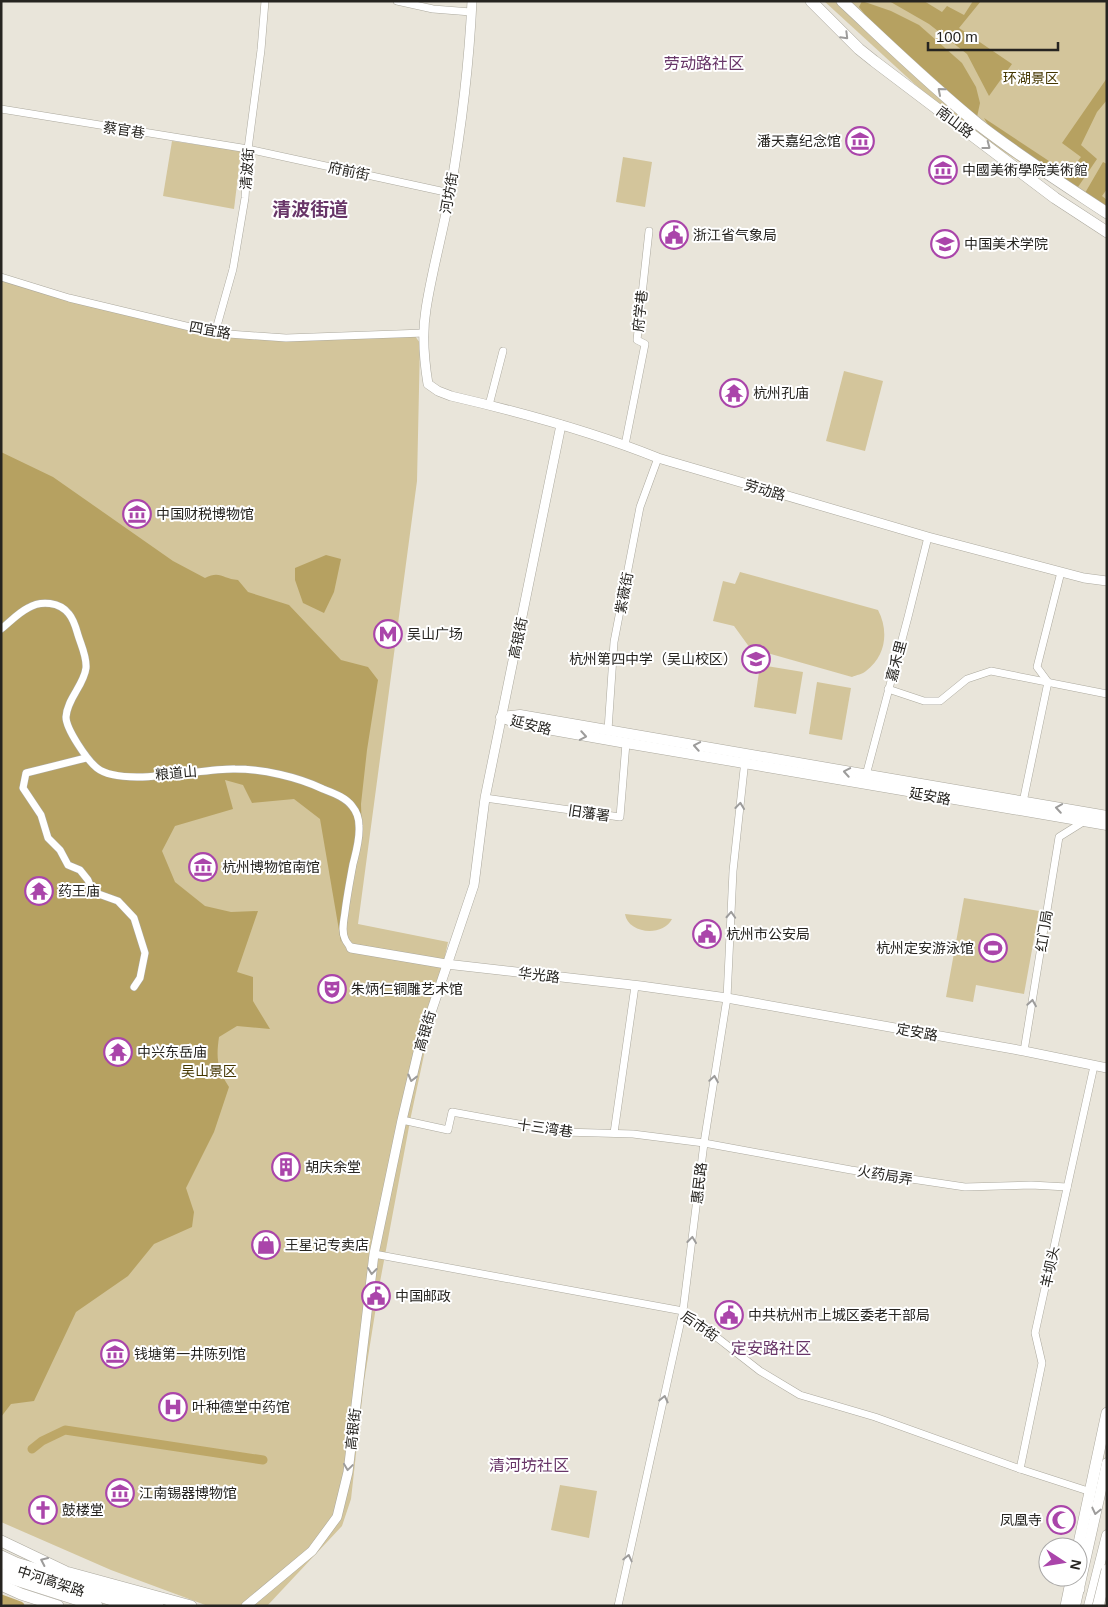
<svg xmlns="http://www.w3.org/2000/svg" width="1108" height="1607" font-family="Arial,'Noto Sans SC',sans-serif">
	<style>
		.green { fill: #d3c59b }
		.forest { fill: #b6a161 }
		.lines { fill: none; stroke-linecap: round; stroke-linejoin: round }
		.canal { stroke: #bda767; stroke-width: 9 }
		.minor-casing { stroke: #aca99e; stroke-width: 8 }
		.tertiary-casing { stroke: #aca99e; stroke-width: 10 }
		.secondary-casing { stroke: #aca99e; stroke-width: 11 }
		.primary-casing { stroke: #aca99e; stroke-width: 12 }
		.trunk-casing { stroke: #aca99e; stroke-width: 12 }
		.minor { stroke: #fff; stroke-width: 7 }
		.tertiary { stroke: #fff; stroke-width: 9 }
		.secondary { stroke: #fff; stroke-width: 10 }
		.primary { stroke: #fff; stroke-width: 11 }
		.trunk { stroke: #fff; stroke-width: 11 }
		.trunk-bridge-casing { stroke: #aca99e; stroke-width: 12; stroke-linecap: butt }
		.trunk-bridge { stroke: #fff; stroke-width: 11 }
		.oneway { stroke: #9d9c9b }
		.labels { text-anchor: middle; stroke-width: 4; stroke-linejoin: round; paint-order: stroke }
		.park-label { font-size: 14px; fill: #443600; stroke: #fff }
		.street-label { font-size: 14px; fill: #262420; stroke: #fff }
		.poi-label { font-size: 14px; fill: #262420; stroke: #fff; text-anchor: start }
		.quarter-label { font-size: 16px; fill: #683668; stroke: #fff }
		.district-label { font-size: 19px; font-weight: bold; fill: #683668; stroke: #fff }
	</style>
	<rect width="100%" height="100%" fill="#e9e5da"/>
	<!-- green -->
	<g class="green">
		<polygon points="824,1 1107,1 1107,218 996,147 919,88"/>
		<polygon points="172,141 241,151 234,209 163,196"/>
		<polygon points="623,157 652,162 645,207 616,202"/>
		<polygon points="1,279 200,329 253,339 296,341 412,332 420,343 417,481 358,924 448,942 411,1116 380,1282 364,1382 351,1499 342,1526 267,1606 208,1606 111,1570 1,1522"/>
		<polygon points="844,371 883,381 865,451 826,441"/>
		<path d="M740,572L878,610C889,631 886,656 866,671C863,674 856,675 852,677L750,648L734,626L713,621L723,581L735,584Z"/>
		<polygon points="760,665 803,672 796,714 754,707"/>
		<polygon points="817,682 851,688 842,740 809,734"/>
		<polygon points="964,898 1039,911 1024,994 976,985 973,1002 946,997"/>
		<path d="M625,914L672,919C663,937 628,934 625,914Z"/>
		<polygon points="560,1485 597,1491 589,1538 551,1530"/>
	</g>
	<!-- forest -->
	<g class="forest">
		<polygon points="862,1 891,11 919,25 962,63 976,87 980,103 977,117 869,20 859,7"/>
		<polygon points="889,1 924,1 942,12 947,6 964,15 973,1 981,1 959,28 1012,64 989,96 967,54 929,24"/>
		<polygon points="1107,78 1107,100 1097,112 1081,145 1097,159 1078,187 1048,170 988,125 984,118 1049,161 1071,170 1081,157 1062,143"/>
		<polygon points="1103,162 1107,164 1107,189 1102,196 1107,200 1107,208 1085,193"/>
		<path d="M1,452L53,477L173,561L205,578C220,570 223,579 238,580L248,592L289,605L341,660L368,667L378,680L367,750L361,804L362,838L341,942L320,819L294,799L252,803L243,785L225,780L233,809L175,826L162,851L175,882L205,906L231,912L258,911L237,972L253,977V1001L270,1029L237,1026L219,1037C216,1058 217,1069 229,1087L214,1132L186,1188L194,1212L192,1227L154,1244L128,1276L76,1312L34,1401L11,1404L1,1417Z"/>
		<polygon points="326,555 341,559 334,592 324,613 303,603 295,580 295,568"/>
	</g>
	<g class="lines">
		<!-- canal -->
		<g class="canal">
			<polyline points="32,1449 42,1441 65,1430 263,1460"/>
			<polyline points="1,1599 20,1606"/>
		</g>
		<defs>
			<g id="minor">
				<polyline points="397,1 433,9 471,12"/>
				<polyline points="1,109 248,149 450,193"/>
				<polyline points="1,277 69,298 215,333 286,338 424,333"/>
				<polyline points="215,333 233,269 245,198 248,149 261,50 265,1"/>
				<polyline points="489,405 503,351"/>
				<polyline points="625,445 645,344 637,340 649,231"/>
				<path d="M1,629C10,622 18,613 28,608C41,600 60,602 69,614C74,620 76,628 78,635C81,645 87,657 86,668C84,685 67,699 66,717C66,729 87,760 97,768C122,788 202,768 235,769C263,769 298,777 323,789C333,793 345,797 352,806C357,812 359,818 359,826C360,839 356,852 353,864C350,880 347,896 345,912C344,920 341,931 345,939C346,942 349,945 351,948"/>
				<polyline points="888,689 924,701 940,701 967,679 991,671 1107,694"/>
				<polyline points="608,730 614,642 640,507 658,458"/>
				<polyline points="86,758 26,773 23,788 41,815 48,838 60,850 68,865 80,870 88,880 93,892 118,901 134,918 145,953 140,978 134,987"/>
				<polyline points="865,779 908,617 928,537"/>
				<polyline points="485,798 620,817 626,743"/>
				<polyline points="1023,802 1048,682 1037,667 1061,572"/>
				<polyline points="1024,1051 1059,837 1083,822"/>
				<polyline points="402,1120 448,1130 452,1112 563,1132 633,1134 704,1143 851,1170 965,1187 1031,1185 1067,1187"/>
				<polyline points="614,1133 635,986"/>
				<polyline points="374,1254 683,1311 760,1371 800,1395 875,1417 1020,1469 1088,1491"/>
				<polyline points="1020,1469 1042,1363 1035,1333 1094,1066"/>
				<polyline points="618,1606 683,1311 704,1143 727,998 733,871 745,760"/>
			</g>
			<g id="tertiary">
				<path d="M472,1C469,66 461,130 450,193C443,232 432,270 426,309C422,333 424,360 428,384L438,391L451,396C520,412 591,431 658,458L928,537L1084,578L1107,581"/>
				<polyline points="351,948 446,964 641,986 727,998 1024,1051 1107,1068"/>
				<polyline points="246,1606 312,1551 337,1517 348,1472 374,1254 402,1120 419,1048 474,885 485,798 561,425"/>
			</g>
			<g id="secondary">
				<polyline points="501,717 519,724 626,743 1107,825"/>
				<polyline points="502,717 520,715 1107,816"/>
				<polyline points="1075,1606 1107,1463"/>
				<polyline points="1089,1606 1107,1535"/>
			</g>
			<g id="primary">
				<polyline points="811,1 859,49 874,61 1055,198 1107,232"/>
				<path d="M842,1C887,43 931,86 978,124C1019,156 1063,184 1107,213"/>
				<polyline points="1,1556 16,1563 158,1606"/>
				<polyline points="1067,1606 1070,1597 1079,1589"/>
			</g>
			<g id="trunk">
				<polyline points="1,1541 66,1572 191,1606"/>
				<polyline points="1078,1548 1107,1413"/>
				<polyline points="1,1562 16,1570 131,1606"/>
				<polyline points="1,1574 13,1579 97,1606"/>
				<polyline points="1,1585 21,1594 58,1606"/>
				<polyline points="1066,1606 1072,1577"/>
			</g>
		</defs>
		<!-- minor casing -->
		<use href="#minor" class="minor-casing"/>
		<!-- tertiary casing -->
		<use href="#tertiary" class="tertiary-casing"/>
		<!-- secondary casing -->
		<use href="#secondary" class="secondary-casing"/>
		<!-- primary casing -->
		<use href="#primary" class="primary-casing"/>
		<!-- trunk casing -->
		<use href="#trunk" class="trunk-casing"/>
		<!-- minor -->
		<use href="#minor" class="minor"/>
		<!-- tertiary -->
		<use href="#tertiary" class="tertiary"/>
		<!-- secondary -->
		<use href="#secondary" class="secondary"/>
		<!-- primary -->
		<use href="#primary" class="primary"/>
		<!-- trunk -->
		<use href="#trunk" class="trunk"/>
		<defs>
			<polyline id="trunk-bridge" points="1098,1606 1107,1570"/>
		</defs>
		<!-- trunk-bridge casing -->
		<use href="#trunk-bridge" class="trunk-bridge-casing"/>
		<!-- trunk-bridge -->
		<use href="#trunk-bridge" class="trunk-bridge"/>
	</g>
	<!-- one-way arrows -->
	<defs><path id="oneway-chevron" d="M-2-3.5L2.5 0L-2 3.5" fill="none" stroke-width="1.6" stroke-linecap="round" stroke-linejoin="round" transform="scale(1.25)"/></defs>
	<g class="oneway">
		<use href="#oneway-chevron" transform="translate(845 36) rotate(45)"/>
		<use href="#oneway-chevron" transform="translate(941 91) rotate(-139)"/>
		<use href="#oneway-chevron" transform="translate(987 146) rotate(37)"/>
		<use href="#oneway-chevron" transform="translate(583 736) rotate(10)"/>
		<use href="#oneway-chevron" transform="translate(697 746) rotate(-170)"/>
		<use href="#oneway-chevron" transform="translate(847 772) rotate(-170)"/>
		<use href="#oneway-chevron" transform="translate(740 806) rotate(-84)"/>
		<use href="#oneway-chevron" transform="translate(1059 808) rotate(-171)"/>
		<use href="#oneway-chevron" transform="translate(731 915) rotate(-87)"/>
		<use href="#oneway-chevron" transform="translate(1032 1003) rotate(-81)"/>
		<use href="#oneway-chevron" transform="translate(412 1078) rotate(104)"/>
		<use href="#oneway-chevron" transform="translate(714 1079) rotate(-81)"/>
		<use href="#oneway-chevron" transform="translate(692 1240) rotate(-83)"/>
		<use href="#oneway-chevron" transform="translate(372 1271) rotate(97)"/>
		<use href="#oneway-chevron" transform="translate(664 1399) rotate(-77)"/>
		<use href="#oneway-chevron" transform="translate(348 1467) rotate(98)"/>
		<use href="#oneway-chevron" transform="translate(1096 1511) rotate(103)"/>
		<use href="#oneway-chevron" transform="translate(628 1558) rotate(-77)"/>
		<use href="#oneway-chevron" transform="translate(44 1561) rotate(-155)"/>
	</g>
	<!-- icons -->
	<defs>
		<symbol id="museum-ring" viewBox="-11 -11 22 22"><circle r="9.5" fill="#fff" stroke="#aa45aa" stroke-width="1.5"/><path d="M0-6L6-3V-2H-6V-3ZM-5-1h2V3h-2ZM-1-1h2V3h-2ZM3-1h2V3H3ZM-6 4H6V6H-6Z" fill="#aa45aa"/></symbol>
		<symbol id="civic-ring" viewBox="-11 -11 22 22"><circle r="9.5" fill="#fff" stroke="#aa45aa" stroke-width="1.5"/><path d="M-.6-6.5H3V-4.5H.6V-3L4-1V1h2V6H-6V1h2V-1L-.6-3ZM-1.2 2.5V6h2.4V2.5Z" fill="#aa45aa"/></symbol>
		<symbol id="university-ring" viewBox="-11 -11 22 22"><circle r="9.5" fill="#fff" stroke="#aa45aa" stroke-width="1.5"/><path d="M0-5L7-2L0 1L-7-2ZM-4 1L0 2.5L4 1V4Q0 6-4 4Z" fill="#aa45aa"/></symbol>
		<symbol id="temple-ring" viewBox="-11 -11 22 22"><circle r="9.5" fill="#fff" stroke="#aa45aa" stroke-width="1.5"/><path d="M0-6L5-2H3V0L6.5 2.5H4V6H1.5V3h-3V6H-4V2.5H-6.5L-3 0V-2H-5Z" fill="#aa45aa"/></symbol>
		<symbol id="metro-ring" viewBox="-11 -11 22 22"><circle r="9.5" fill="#fff" stroke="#aa45aa" stroke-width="1.5"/><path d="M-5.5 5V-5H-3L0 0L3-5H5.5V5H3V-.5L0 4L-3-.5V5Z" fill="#aa45aa"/></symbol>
		<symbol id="school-ring" viewBox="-11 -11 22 22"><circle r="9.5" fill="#fff" stroke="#aa45aa" stroke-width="1.5"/><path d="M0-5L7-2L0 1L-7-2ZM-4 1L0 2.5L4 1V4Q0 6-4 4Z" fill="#aa45aa"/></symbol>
		<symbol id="stadium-ring" viewBox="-11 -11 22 22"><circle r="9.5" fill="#fff" stroke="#aa45aa" stroke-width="1.5"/><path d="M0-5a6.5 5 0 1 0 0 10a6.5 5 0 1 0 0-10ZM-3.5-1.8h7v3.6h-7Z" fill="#aa45aa"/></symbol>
		<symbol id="theatre-ring" viewBox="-11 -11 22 22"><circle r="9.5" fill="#fff" stroke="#aa45aa" stroke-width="1.5"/><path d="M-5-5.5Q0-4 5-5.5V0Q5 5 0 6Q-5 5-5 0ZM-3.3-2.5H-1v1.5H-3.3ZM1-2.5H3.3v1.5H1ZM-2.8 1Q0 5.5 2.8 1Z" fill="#aa45aa"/></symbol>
		<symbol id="building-ring" viewBox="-11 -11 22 22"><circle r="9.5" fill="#fff" stroke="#aa45aa" stroke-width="1.5"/><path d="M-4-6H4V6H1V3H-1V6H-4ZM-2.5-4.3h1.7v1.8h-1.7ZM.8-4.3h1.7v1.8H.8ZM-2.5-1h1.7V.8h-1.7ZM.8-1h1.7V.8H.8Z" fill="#aa45aa"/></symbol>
		<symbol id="shop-ring" viewBox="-11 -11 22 22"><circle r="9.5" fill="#fff" stroke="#aa45aa" stroke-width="1.5"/><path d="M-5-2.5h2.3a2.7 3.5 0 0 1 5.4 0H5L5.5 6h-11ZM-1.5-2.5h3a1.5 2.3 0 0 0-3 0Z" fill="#aa45aa"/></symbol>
		<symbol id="hospital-ring" viewBox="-11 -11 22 22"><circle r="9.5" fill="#fff" stroke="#aa45aa" stroke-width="1.5"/><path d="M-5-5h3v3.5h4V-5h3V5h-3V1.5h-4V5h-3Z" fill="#aa45aa"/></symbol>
		<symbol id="church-ring" viewBox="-11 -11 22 22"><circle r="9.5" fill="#fff" stroke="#aa45aa" stroke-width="1.5"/><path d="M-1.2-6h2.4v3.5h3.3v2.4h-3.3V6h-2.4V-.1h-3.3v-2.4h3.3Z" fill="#aa45aa"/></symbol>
		<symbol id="mosque-ring" viewBox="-11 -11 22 22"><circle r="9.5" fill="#fff" stroke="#aa45aa" stroke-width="1.5"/><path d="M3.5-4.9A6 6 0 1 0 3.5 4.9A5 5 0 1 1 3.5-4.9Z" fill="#aa45aa"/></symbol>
	</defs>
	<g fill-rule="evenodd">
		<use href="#museum-ring" x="844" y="125" width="32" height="32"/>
		<use href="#museum-ring" x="927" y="154" width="32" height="32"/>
		<use href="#civic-ring" x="658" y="219" width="32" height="32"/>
		<use href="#university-ring" x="929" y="228" width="32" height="32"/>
		<use href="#temple-ring" x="718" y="377" width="32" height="32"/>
		<use href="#museum-ring" x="121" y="498" width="32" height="32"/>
		<use href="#metro-ring" x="372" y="618" width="32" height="32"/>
		<use href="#school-ring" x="740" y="643" width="32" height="32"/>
		<use href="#museum-ring" x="187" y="851" width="32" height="32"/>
		<use href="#temple-ring" x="23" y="875" width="32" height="32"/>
		<use href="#civic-ring" x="691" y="918" width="32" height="32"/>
		<use href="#stadium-ring" x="977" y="932" width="32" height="32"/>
		<use href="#theatre-ring" x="316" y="973" width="32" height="32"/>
		<use href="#temple-ring" x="102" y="1036" width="32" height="32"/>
		<use href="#building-ring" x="270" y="1151" width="32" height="32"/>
		<use href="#shop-ring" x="250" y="1229" width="32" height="32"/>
		<use href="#civic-ring" x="360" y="1280" width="32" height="32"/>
		<use href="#civic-ring" x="713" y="1299" width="32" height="32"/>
		<use href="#museum-ring" x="99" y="1338" width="32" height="32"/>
		<use href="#hospital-ring" x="157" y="1391" width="32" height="32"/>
		<use href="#museum-ring" x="104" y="1477" width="32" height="32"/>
		<use href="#church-ring" x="27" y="1494" width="32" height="32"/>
		<use href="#mosque-ring" x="1045" y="1504" width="32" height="32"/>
	</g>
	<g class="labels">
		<!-- park labels -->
		<g class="park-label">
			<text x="1031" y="83">环湖景区</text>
			<text x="209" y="1076">吴山景区</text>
		</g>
		<!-- street labels -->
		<g class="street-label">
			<text transform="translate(955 122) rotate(37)" y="5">南山路</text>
			<text transform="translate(124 130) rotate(9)" y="5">蔡官巷</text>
			<text transform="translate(247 169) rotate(-86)" y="5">清波街</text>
			<text transform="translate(349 171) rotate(12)" y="5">府前街</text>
			<text transform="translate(449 193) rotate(-80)" y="5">河坊街</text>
			<text transform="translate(640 311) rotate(-84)" y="5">府学巷</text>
			<text transform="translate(210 330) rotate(10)" y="5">四宜路</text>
			<text transform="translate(765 490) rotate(16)" y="5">劳动路</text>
			<text transform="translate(624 593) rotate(-79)" y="5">紫薇街</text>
			<text transform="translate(518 638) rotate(-78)" y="5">高银街</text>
			<text transform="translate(896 661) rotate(-75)" y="5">嘉禾里</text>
			<text transform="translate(531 725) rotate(14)" y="5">延安路</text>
			<text transform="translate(176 773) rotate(-5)" y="5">粮道山</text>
			<text transform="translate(930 796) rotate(10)" y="5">延安路</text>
			<text transform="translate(589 813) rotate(8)" y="5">旧藩署</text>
			<text transform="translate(1044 931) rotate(-81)" y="5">红门局</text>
			<text transform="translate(539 975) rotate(7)" y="5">华光路</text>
			<text transform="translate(425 1031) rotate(-73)" y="5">高银街</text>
			<text transform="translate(917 1032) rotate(10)" y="5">定安路</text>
			<text transform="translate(545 1128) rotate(8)" y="5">十三湾巷</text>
			<text transform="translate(885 1175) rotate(9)" y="5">火药局弄</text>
			<text transform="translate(699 1183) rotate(-83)" y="5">惠民路</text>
			<text transform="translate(1050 1267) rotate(-78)" y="5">羊坝头</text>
			<text transform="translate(700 1326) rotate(35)" y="5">后市街</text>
			<text transform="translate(353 1429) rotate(-83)" y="5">高银街</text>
			<text transform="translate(51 1581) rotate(18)" y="5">中河高架路</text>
		</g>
		<!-- poi labels -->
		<g class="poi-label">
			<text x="841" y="146" text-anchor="end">潘天嘉纪念馆</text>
			<text x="962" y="175">中國美術學院美術館</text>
			<text x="693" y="240">浙江省气象局</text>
			<text x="964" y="249">中国美术学院</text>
			<text x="753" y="398">杭州孔庙</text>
			<text x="156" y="519">中国财税博物馆</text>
			<text x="407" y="639">吴山广场</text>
			<text x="737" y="664" text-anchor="end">杭州第四中学（吴山校区）</text>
			<text x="222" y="872">杭州博物馆南馆</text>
			<text x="58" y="896">药王庙</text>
			<text x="726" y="939">杭州市公安局</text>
			<text x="974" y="953" text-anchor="end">杭州定安游泳馆</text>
			<text x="351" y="994">朱炳仁铜雕艺术馆</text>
			<text x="137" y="1057">中兴东岳庙</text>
			<text x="305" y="1172">胡庆余堂</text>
			<text x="285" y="1250">王星记专卖店</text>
			<text x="395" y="1301">中国邮政</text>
			<text x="748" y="1320">中共杭州市上城区委老干部局</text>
			<text x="134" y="1359">钱塘第一井陈列馆</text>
			<text x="192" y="1412">叶种德堂中药馆</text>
			<text x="139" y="1498">江南锡器博物馆</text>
			<text x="62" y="1515">鼓楼堂</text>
			<text x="1042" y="1525" text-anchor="end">凤凰寺</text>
		</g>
		<!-- quarter labels -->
		<g class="quarter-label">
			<text x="704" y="69">劳动路社区</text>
			<text x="771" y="1354">定安路社区</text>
			<text x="529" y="1471">清河坊社区</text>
		</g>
		<!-- district labels -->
		<g class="district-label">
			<text x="310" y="216">清波街道</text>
		</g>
	</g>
	<!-- border -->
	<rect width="1108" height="1607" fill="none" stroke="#262420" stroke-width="5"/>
	<!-- north arrow -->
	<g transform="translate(1063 1562) rotate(102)"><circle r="24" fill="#ffffff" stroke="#a8a7a6"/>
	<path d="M0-4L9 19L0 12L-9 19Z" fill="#aa45aa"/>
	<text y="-8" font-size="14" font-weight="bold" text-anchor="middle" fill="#262420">N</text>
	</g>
	<!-- scale -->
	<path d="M928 42v8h130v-8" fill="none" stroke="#262420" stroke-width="2.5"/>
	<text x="936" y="42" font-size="15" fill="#262420" stroke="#ffffff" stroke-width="4" paint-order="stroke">100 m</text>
</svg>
